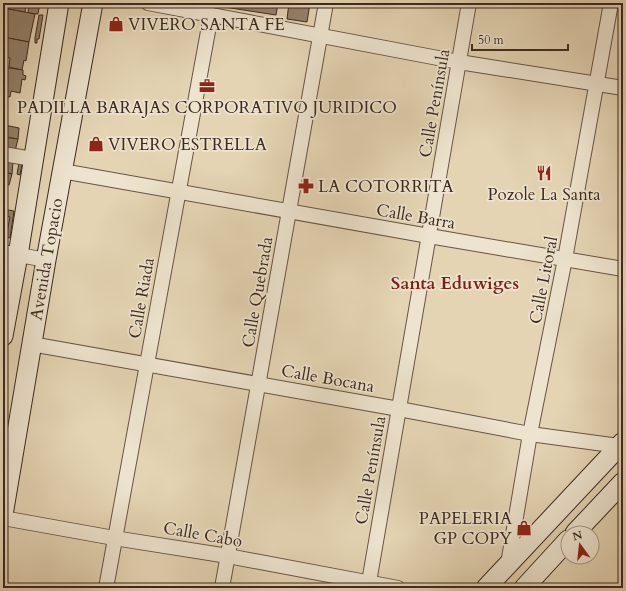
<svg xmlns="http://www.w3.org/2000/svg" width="626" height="591" font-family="Cardo,serif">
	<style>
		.building { fill: #94826c; stroke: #3d291f }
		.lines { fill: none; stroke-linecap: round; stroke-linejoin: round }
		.street-casing { stroke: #675444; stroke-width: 16 }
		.secondary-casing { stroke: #3d291f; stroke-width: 21 }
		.street { stroke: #ede3ce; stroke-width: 14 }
		.secondary { stroke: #ede3ce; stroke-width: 19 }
		.labels { text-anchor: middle; stroke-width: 3.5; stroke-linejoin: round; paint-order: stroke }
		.poi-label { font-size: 17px; fill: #3d291f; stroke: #ede3ce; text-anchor: start }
		.street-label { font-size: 17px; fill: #3d291f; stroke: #ede3ce }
		.neighbourhood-label { font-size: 18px; font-weight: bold; fill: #7a1f14; stroke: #ede3ce }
	</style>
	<rect width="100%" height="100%" fill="#e4d4b3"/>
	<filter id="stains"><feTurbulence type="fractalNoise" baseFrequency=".005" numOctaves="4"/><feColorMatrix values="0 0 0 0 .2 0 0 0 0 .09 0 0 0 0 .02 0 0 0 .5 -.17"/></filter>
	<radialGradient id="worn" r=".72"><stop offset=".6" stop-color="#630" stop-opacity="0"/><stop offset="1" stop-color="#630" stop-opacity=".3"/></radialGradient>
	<!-- building -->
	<g class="building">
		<polygon points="3,3 40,3 38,14 28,13 29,3 26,6 25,12 3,8"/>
		<polygon points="198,3 278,3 276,15"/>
		<polygon points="289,3 310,3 307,22 287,19"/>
		<polygon points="3,8 35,14 29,42 3,37"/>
		<polygon points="39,15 43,15 39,39 37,39 37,43 35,43 35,38"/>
		<polygon points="3,37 29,42 26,61 24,60 22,70 9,67 10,58 3,57"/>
		<polygon points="3,67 23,70 23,75 26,76 25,80 22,79 20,93 11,91 10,97 3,96"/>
		<polygon points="4,125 19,128 18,139 3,137 3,128"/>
		<polygon points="3,137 18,139 15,151 3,149"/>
		<polygon points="3,160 13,162 12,174 3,172"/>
		<polygon points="19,163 22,164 20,175 17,174"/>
		<polygon points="3,172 12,174 9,185 3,184"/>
		<polygon points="3,209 14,211 10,238 6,237 10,217 3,215"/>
	</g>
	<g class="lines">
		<defs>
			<g id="street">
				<polyline points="148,3 459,62 623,88"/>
				<polyline points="3,154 33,159"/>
				<polyline points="62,171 429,236 623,269"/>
				<polyline points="3,252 46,260"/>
				<polyline points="31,344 399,409 530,434 619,446"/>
				<polyline points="3,518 114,538 228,556 398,588"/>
				<polyline points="508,564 530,434 565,259 611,3"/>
				<polyline points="106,588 211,15"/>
				<polyline points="222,588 326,3"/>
				<polyline points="368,588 469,3"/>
			</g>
			<g id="secondary">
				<polyline points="3,336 18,255 59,3"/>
				<polyline points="3,515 46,260 93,3"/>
				<polyline points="575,533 623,482"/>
				<polyline points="486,588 623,442"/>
				<polyline points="524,588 568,540"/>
			</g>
		</defs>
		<!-- street casing -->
		<use href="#street" class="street-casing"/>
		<!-- secondary casing -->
		<use href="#secondary" class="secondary-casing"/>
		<!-- street -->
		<use href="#street" class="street"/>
		<!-- secondary -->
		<use href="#secondary" class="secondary"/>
	</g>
	<!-- icons -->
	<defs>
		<symbol id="shop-bare" viewBox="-9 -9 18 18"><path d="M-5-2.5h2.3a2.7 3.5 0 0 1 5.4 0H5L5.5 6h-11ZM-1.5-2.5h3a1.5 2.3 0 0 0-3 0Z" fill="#8f2418" stroke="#ede3ce" stroke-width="2.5" paint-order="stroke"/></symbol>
		<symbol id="office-bare" viewBox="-9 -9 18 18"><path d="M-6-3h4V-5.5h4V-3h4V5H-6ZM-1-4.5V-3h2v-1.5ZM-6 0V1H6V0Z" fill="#8f2418" stroke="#ede3ce" stroke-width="2.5" paint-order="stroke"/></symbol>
		<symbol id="restaurant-bare" viewBox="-9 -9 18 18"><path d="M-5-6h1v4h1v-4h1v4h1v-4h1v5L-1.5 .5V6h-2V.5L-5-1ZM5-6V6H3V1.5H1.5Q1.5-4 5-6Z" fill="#8f2418" stroke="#ede3ce" stroke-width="2.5" paint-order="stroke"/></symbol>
		<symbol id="pharmacy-bare" viewBox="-9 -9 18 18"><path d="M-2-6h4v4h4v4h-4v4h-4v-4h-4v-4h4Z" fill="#8f2418" stroke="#ede3ce" stroke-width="2.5" paint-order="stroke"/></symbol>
	</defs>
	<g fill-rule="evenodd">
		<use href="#shop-bare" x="105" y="13" width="22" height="22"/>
		<use href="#office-bare" x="196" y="75" width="22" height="22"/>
		<use href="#shop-bare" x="85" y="133" width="22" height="22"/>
		<use href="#restaurant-bare" x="533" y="162" width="22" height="22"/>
		<use href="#pharmacy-bare" x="295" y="175" width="22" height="22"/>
		<use href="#shop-bare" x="513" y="517" width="22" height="22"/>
	</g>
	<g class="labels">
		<!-- poi labels -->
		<g class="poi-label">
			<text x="128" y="30">VIVERO SANTA FE</text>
			<text x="207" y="113" text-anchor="middle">PADILLA BARAJAS CORPORATIVO JURIDICO</text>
			<text x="108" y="150">VIVERO ESTRELLA</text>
			<text x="318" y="192">LA COTORRITA</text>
			<text x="544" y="200" text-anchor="middle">Pozole La Santa</text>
			<text x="512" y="524" text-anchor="end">PAPELERIA<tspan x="512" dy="20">GP COPY</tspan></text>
		</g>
		<!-- street labels -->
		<g class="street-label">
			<text transform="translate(434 103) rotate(-80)" y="6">Calle Península</text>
			<text transform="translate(416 216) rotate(10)" y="6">Calle Barra</text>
			<text transform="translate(46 259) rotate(-80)" y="6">Avenida Topacio</text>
			<text transform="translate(543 280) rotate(-79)" y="6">Calle Litoral</text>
			<text transform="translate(257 292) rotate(-80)" y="6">Calle Quebrada</text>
			<text transform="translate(141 298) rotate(-80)" y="6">Calle Riada</text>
			<text transform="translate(328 378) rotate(10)" y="6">Calle Bocana</text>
			<text transform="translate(370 470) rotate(-80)" y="6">Calle Península</text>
			<text transform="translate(203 534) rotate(10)" y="6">Calle Cabo</text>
		</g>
		<!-- neighbourhood labels -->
		<g class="neighbourhood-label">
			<text x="455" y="289">Santa Eduwiges</text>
		</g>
	</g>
	<!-- margin -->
	<rect width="626" height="591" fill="none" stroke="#e4d4b3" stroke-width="16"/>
	<rect x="4" y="4" width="618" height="583" fill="none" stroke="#3d291f" stroke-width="2"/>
	<rect x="8" y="8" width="610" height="575" fill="none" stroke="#3d291f"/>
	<!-- north arrow -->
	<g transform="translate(580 545) rotate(345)"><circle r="19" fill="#ede3ce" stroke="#a79988"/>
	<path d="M0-3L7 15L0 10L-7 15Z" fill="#8f2418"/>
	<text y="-6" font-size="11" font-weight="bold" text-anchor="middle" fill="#3d291f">N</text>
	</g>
	<!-- scale -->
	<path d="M472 44v6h96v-6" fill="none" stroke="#3d291f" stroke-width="2"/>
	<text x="478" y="44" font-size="12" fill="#3d291f" stroke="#ede3ce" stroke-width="3" paint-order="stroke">50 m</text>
	<rect width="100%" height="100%" filter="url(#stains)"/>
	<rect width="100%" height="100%" fill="url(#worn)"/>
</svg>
